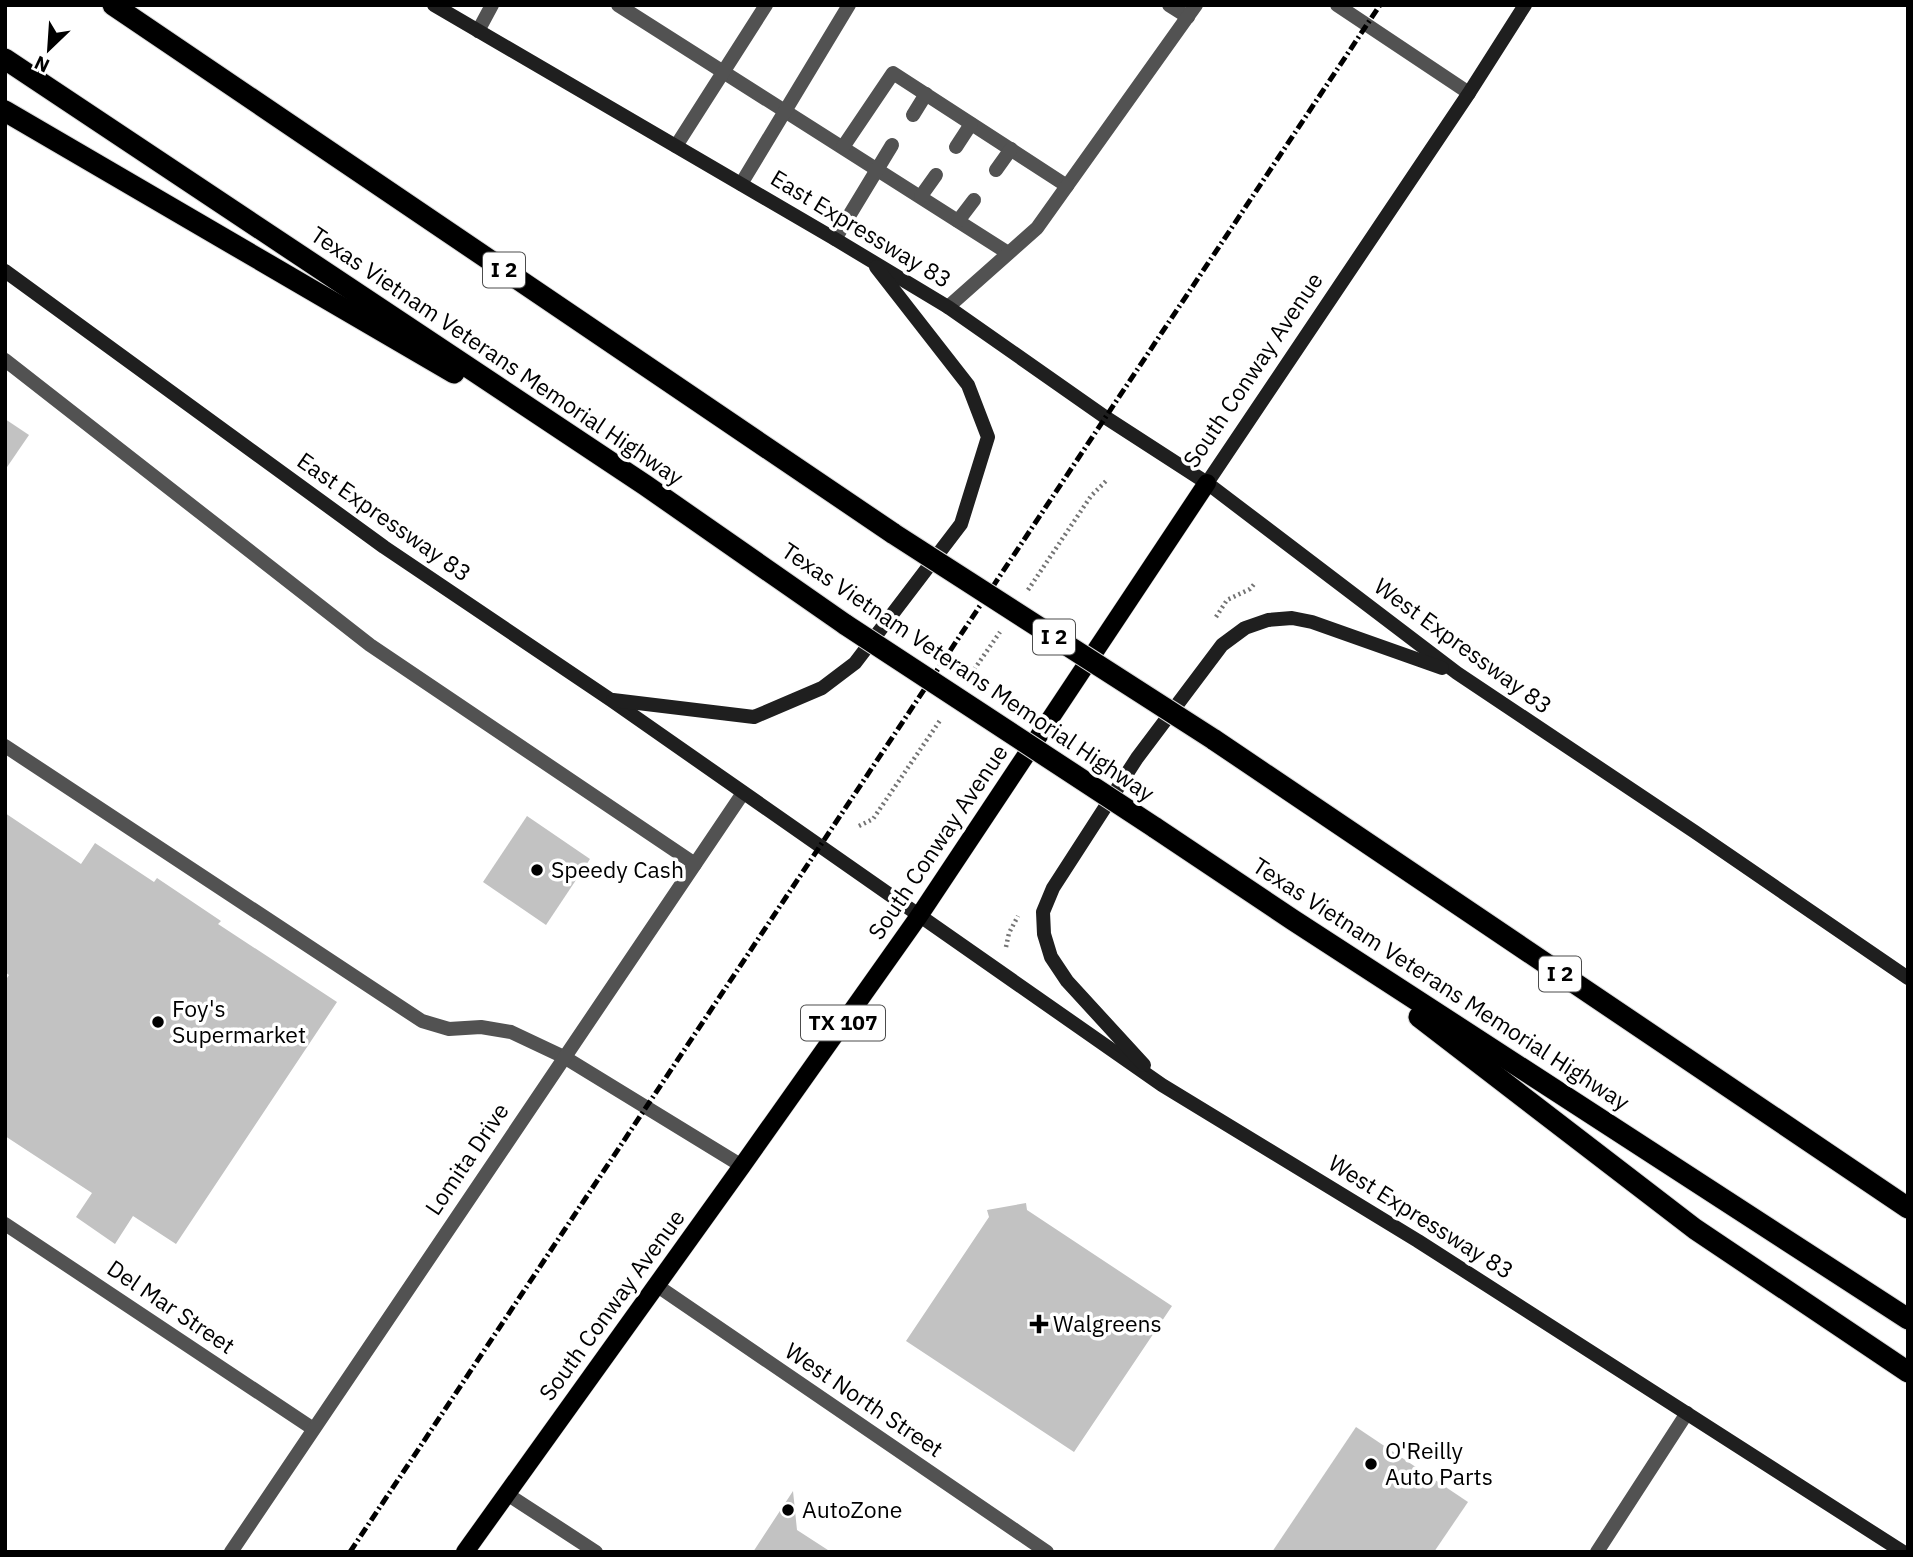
<svg xmlns="http://www.w3.org/2000/svg" width="1913" height="1557" font-family="'IBM Plex Sans',sans-serif">
	<style>
		.building { fill: #c2c2c2 }
		.lines { fill: none; stroke-linecap: round; stroke-linejoin: round }
		.primary-casing { stroke: #dbdbdb; stroke-width: 19 }
		.highway-casing { stroke: #dbdbdb; stroke-width: 23 }
		.path { stroke: #747474; stroke-width: 4.5; stroke-dasharray: 2 3.5; stroke-linecap: butt }
		.lane { stroke: #525252; stroke-width: 14 }
		.street { stroke: #525252; stroke-width: 14 }
		.secondary { stroke: #1f1f1f; stroke-width: 14 }
		.primary { stroke: #000; stroke-width: 18 }
		.highway { stroke: #000; stroke-width: 21 }
		.rail { stroke: #000; stroke-width: 5; stroke-dasharray: 10 3.5 2 3.5; stroke-linecap: butt }
		.highway-bridge-casing { stroke: #dbdbdb; stroke-width: 23; stroke-linecap: butt }
		.highway-bridge { stroke: #000; stroke-width: 21 }
		.poi-dot { fill: #000; stroke: #fff; stroke-width: 2.5 }
		.labels { text-anchor: middle; stroke-width: 7; stroke-linejoin: round; paint-order: stroke }
		.shield { fill: #fff; stroke: #4c4c4c; stroke-width: 2 }
		.shield-label { font-size: 21px; font-weight: bold; fill: #000 }
		.street-label { font-size: 23px; fill: #000; stroke: #fff }
		.poi-label { font-size: 23px; fill: #000; stroke: #fff; text-anchor: start }
	</style>
	<rect width="100%" height="100%" fill="#fff"/>
	<!-- building -->
	<g class="building">
		<polygon points="5,419 29,435 5,470"/>
		<polygon points="5,813 81,864 95,843 154,882 157,878 221,921 218,924 337,1002 176,1244 133,1216 115,1244 76,1217 92,1193 5,1136 5,981 9,975 5,972"/>
		<polygon points="527,816 590,859 546,925 483,882"/>
		<polygon points="1026,1203 1027,1210 1172,1306 1074,1452 906,1341 989,1217 987,1210"/>
		<polygon points="1356,1427 1468,1502 1434,1552 1272,1552"/>
		<polygon points="793,1491 797,1530 831,1552 753,1552"/>
	</g>
	<g class="lines">
		<defs>
			<polyline id="primary" points="465,1552 742,1166 919,916 1207,483"/>
			<g id="highway">
				<polyline points="113,5 894,534"/>
				<polyline points="5,59 645,485 846,625"/>
				<polyline points="5,111 454,373"/>
				<polyline points="1213,739 1908,1208"/>
				<polyline points="1154,827 1293,920 1908,1319"/>
				<polyline points="1419,1017 1695,1229 1908,1372"/>
			</g>
		</defs>
		<!-- primary casing -->
		<use href="#primary" class="primary-casing"/>
		<!-- highway casing -->
		<use href="#highway" class="highway-casing"/>
		<!-- path -->
		<g class="path">
			<polyline points="1028,590 1091,496 1108,479"/>
			<polyline points="1216,617 1227,600 1250,589 1256,582"/>
			<polyline points="971,674 1000,632"/>
			<polyline points="859,826 873,819 941,719"/>
			<polyline points="1006,947 1009,933 1018,916"/>
		</g>
		<!-- lane -->
		<g class="lane">
			<polyline points="618,5 1008,253"/>
			<polyline points="1169,5 1188,17"/>
			<polyline points="1337,5 1469,93"/>
			<polyline points="478,31 492,5"/>
			<polyline points="913,115 926,94"/>
			<polyline points="676,146 766,5"/>
			<polyline points="843,147 893,73 1067,186"/>
			<polyline points="956,147 971,124"/>
			<polyline points="996,170 1011,149"/>
			<polyline points="741,184 849,5"/>
			<polyline points="921,196 936,175"/>
			<polyline points="958,221 974,200"/>
			<polyline points="835,239 892,145"/>
			<polyline points="948,307 1037,228 1196,5"/>
			<polyline points="5,360 370,645 695,864"/>
			<polyline points="5,746 422,1021 449,1029 481,1027 511,1032 564,1057 742,1166"/>
			<polyline points="507,1494 596,1552"/>
			<polyline points="1597,1552 1687,1413"/>
		</g>
		<!-- street -->
		<g class="street">
			<polyline points="5,1224 312,1428"/>
			<polyline points="656,1285 1047,1552"/>
			<polyline points="231,1552 743,793"/>
		</g>
		<!-- secondary -->
		<g class="secondary">
			<polyline points="434,5 835,239 948,307 1105,417 1207,483 1457,673 1695,832 1908,978"/>
			<polyline points="5,271 384,547 611,700 1162,1085 1418,1241 1903,1552"/>
			<polyline points="1207,483 1469,93 1525,5"/>
			<polyline points="613,700 754,717 822,688 855,663 961,524 988,437 968,385 876,267"/>
			<polyline points="1144,1065 1067,981 1051,957 1044,934 1043,912 1053,888 1137,758 1222,645 1245,628 1268,620 1292,618 1312,622 1442,668"/>
		</g>
		<!-- primary -->
		<use href="#primary" class="primary"/>
		<!-- highway -->
		<use href="#highway" class="highway"/>
		<!-- rail -->
		<polyline class="rail" points="350,1552 1380,5"/>
		<defs>
			<g id="highway-bridge">
				<polyline points="894,534 1213,739"/>
				<polyline points="846,625 1154,827"/>
			</g>
		</defs>
		<!-- highway-bridge casing -->
		<use href="#highway-bridge" class="highway-bridge-casing"/>
		<!-- highway-bridge -->
		<use href="#highway-bridge" class="highway-bridge"/>
	</g>
	<!-- markers -->
	<g class="poi-dot">
		<circle cx="537" cy="870" r="7"/>
		<circle cx="158" cy="1022" r="7"/>
		<path d="M1035.5 1313.5h7v7h7v7h-7v7h-7v-7h-7v-7h7z"/>
		<circle cx="1371" cy="1464" r="7"/>
		<circle cx="788" cy="1510" r="7"/>
	</g>
	<g class="labels">
		<!-- shield labels -->
		<g class="shield">
			<rect x="483" y="252.5" width="42" height="35" rx="5"/>
			<rect x="1033" y="619.5" width="42" height="35" rx="5"/>
			<rect x="1539" y="956.5" width="42" height="35" rx="5"/>
			<rect x="801" y="1005.5" width="84" height="35" rx="5"/>
		</g>
		<g class="shield-label">
			<text x="504" y="277">I 2</text>
			<text x="1054" y="644">I 2</text>
			<text x="1560" y="981">I 2</text>
			<text x="843" y="1030">TX 107</text>
		</g>
		<!-- street labels -->
		<g class="street-label">
			<text transform="translate(861 229) rotate(31)" y="8">East Expressway 83</text>
			<text transform="translate(497 356) rotate(34)" y="8">Texas Vietnam Veterans Memorial Highway</text>
			<text transform="translate(1253 370) rotate(-56)" y="8">South Conway Avenue</text>
			<text transform="translate(384 517) rotate(35)" y="8">East Expressway 83</text>
			<text transform="translate(1463 646) rotate(36)" y="8">West Expressway 83</text>
			<text transform="translate(968 672) rotate(34)" y="8">Texas Vietnam Veterans Memorial Highway</text>
			<text transform="translate(938 842) rotate(-56)" y="8">South Conway Avenue</text>
			<text transform="translate(1441 984) rotate(33)" y="8">Texas Vietnam Veterans Memorial Highway</text>
			<text transform="translate(467 1159) rotate(-56)" y="8">Lomita Drive</text>
			<text transform="translate(1421 1217) rotate(32)" y="8">West Expressway 83</text>
			<text transform="translate(612 1305) rotate(-54)" y="8">South Conway Avenue</text>
			<text transform="translate(171 1307) rotate(34)" y="8">Del Mar Street</text>
			<text transform="translate(864 1400) rotate(34)" y="8">West North Street</text>
		</g>
		<!-- poi labels -->
		<g class="poi-label">
			<text x="551" y="878">Speedy Cash</text>
			<text x="172" y="1017">Foy's<tspan x="172" dy="26">Supermarket</tspan></text>
			<text x="1053" y="1332">Walgreens</text>
			<text x="1385" y="1459">O'Reilly<tspan x="1385" dy="26">Auto Parts</tspan></text>
			<text x="802" y="1518">AutoZone</text>
		</g>
	</g>
	<!-- border -->
	<rect width="1913" height="1557" fill="none" stroke="#000000" stroke-width="14"/>
	<!-- north arrow -->
	<g transform="translate(49 49) rotate(205)" stroke="#ffffff" stroke-width="5" paint-order="stroke">
	<path d="M0-5L12 26L0 18L-12 26Z" fill="#000000"/>
	<text y="-10" font-size="19" font-weight="bold" text-anchor="middle" fill="#000000">N</text>
	</g>
</svg>
